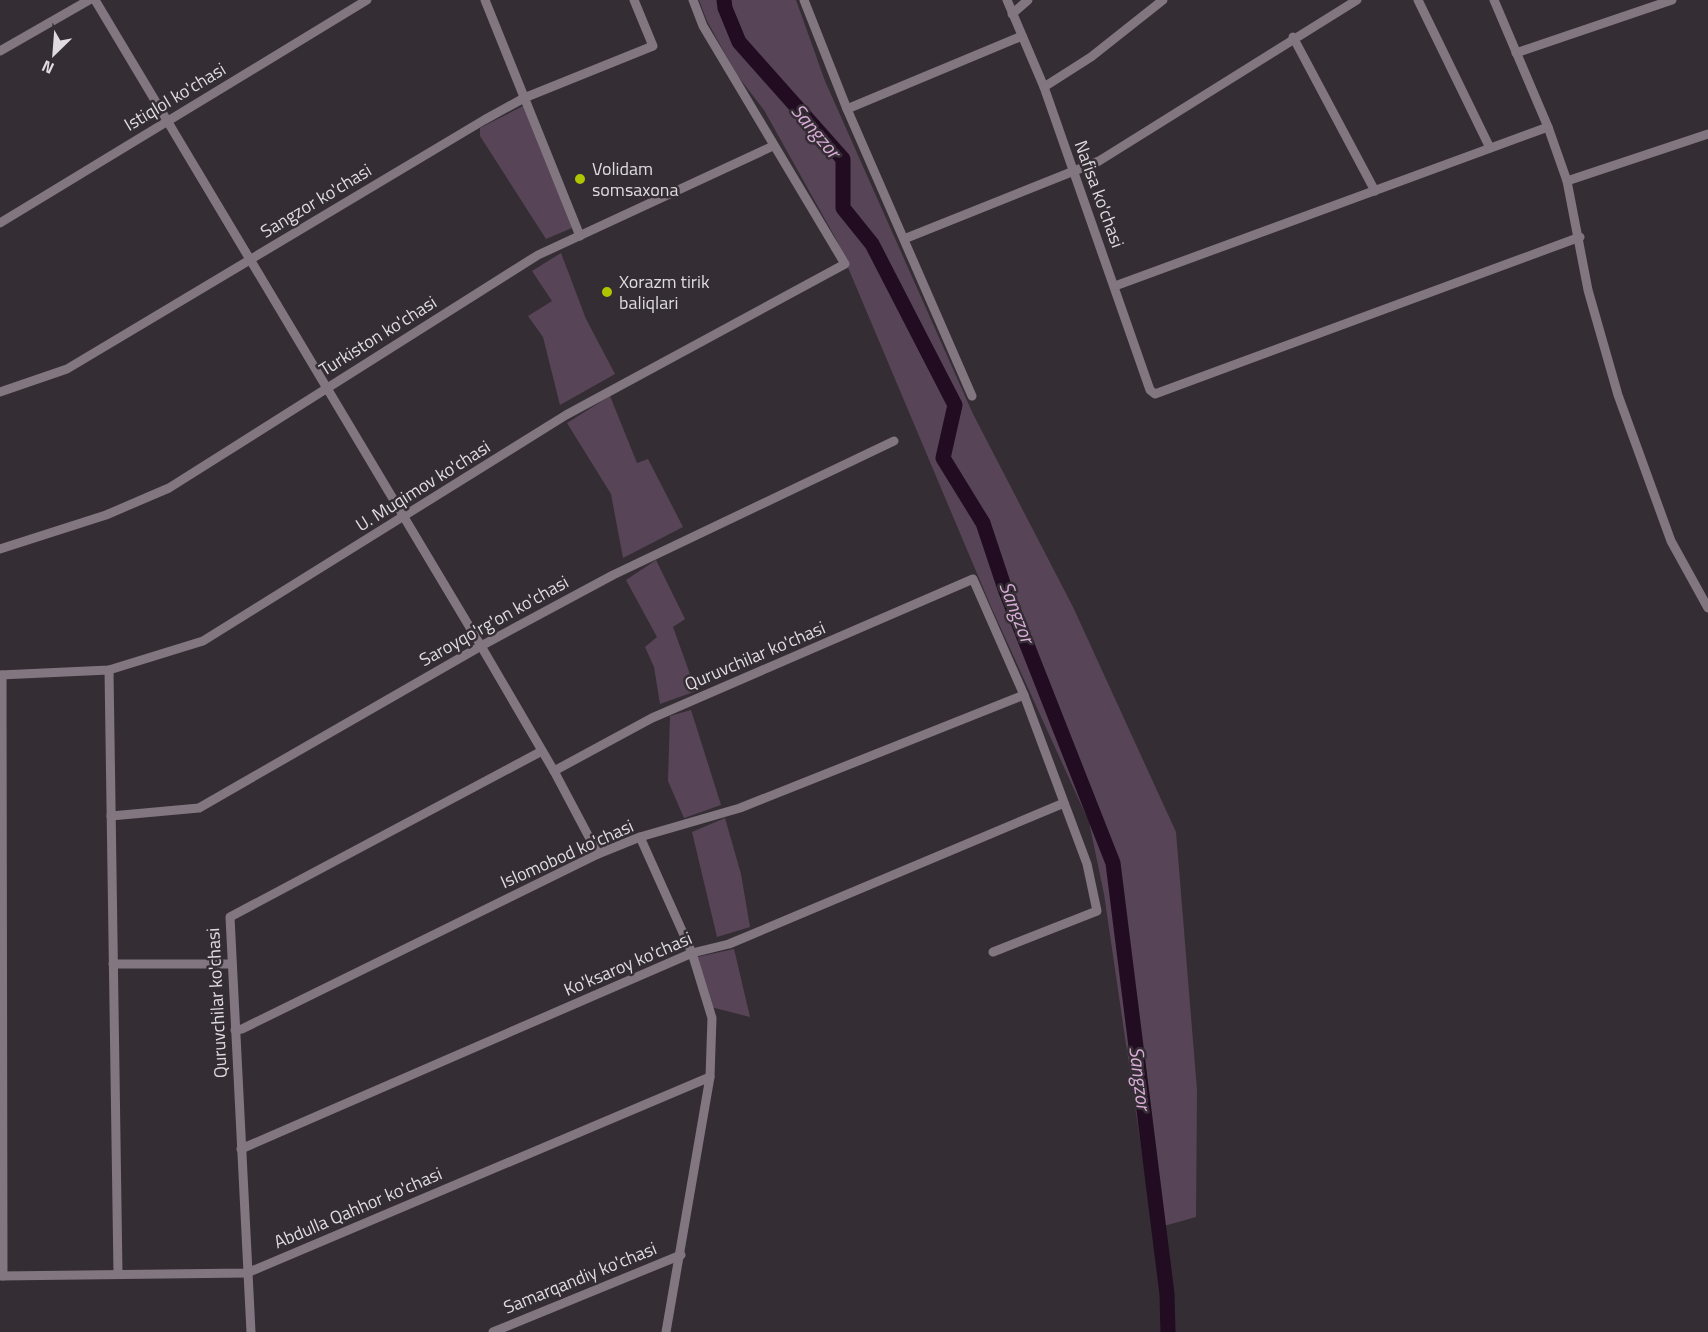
<svg xmlns="http://www.w3.org/2000/svg" width="1708" height="1332" font-family="'Titillium Web',sans-serif">
	<style>
		.green { fill: #584457 }
		.lines { fill: none; stroke-linecap: round; stroke-linejoin: round }
		.river { stroke: #210c21; stroke-width: 15 }
		.street { stroke: #827681; stroke-width: 9 }
		.poi-dot { fill: #b0c502; stroke: #342e34; stroke-width: 2 }
		.labels { text-anchor: middle; stroke-width: 5; stroke-linejoin: round; paint-order: stroke }
		.street-label { font-size: 18px; fill: #dfdbdf; stroke: #342e34 }
		.poi-label { font-size: 18px; fill: #dfdbdf; stroke: #342e34; text-anchor: start }
		.water-label { font-size: 20px; font-style: italic; fill: #daacd9; stroke: #342e34 }
	</style>
	<rect width="100%" height="100%" fill="#342e34"/>
	<!-- green -->
	<g class="green">
		<polygon points="699,0 796,0 825,81 973,414 1073,607 1176,832 1197,1090 1196,1217 1153,1229 1104,894 1089,822 992,609 836,239 764,110 737,75 707,21"/>
		<polygon points="523,106 572,228 546,239 480,136 480,128"/>
		<polygon points="561,253 586,319 615,374 560,405 543,337 528,316 552,301 532,271"/>
		<polygon points="610,396 637,463 648,459 683,527 623,558 611,494 567,423"/>
		<polygon points="656,560 685,619 673,627 696,691 660,704 654,667 645,647 657,637 626,580"/>
		<polygon points="691,710 721,805 684,818 668,781 670,716"/>
		<polygon points="725,818 741,874 750,927 717,937 692,832"/>
		<polygon points="734,949 750,1017 711,1007 697,957"/>
	</g>
	<g class="lines">
		<!-- river -->
		<polyline class="river" points="724,0 725,8 739,42 843,159 843,208 872,244 955,405 943,458 983,523 1005,589 1113,863 1167,1294 1168,1332"/>
		<!-- street -->
		<g class="street">
			<polyline points="95,0 481,646 554,771 598,854"/>
			<polyline points="485,0 580,236"/>
			<polyline points="804,0 847,109 972,396"/>
			<polyline points="1007,0 1044,87 1150,390 1155,394 1580,237"/>
			<polyline points="1418,0 1490,148"/>
			<polyline points="1494,0 1548,127 1567,181 1588,290 1618,395 1671,541 1708,608"/>
			<polyline points="1012,14 1028,0"/>
			<polyline points="1293,37 1375,191"/>
			<polyline points="0,51 89,0"/>
			<polyline points="1516,53 1672,0"/>
			<polyline points="1044,87 1091,57 1163,0"/>
			<polyline points="847,109 1022,36"/>
			<polyline points="1567,181 1708,134"/>
			<polyline points="0,223 367,0"/>
			<polyline points="904,239 1099,161 1357,0"/>
			<polyline points="1115,286 1548,127"/>
			<polyline points="0,392 67,369 484,120 524,98 653,46 634,0"/>
			<polyline points="0,549 106,515 169,488 538,255 773,146"/>
			<polyline points="109,670 118,1274"/>
			<polyline points="0,675 109,670 203,641 566,415 845,264 703,26 693,0"/>
			<polyline points="2,675 3,1276"/>
			<polyline points="554,771 652,718 973,579 1024,695 1087,864 1097,911 993,952"/>
			<polyline points="111,816 199,808 481,646 613,575 894,441"/>
			<polyline points="640,837 692,953 712,1018 710,1077 666,1332"/>
			<polyline points="113,964 232,964"/>
			<polyline points="235,1030 242,1029 598,854 640,837 740,808 1024,695"/>
			<polyline points="241,1149 692,953 729,944 1064,803"/>
			<polyline points="0,1276 247,1273 710,1077"/>
			<polyline points="251,1332 230,917 542,751"/>
			<polyline points="493,1332 681,1255"/>
		</g>
	</g>
	<!-- markers -->
	<g class="poi-dot">
		<circle cx="580" cy="179" r="6"/>
		<circle cx="607" cy="292" r="6"/>
	</g>
	<g class="labels">
		<!-- street labels -->
		<g class="street-label">
			<text transform="translate(175 97) rotate(-31)" y="6">Istiqlol ko'chasi</text>
			<text transform="translate(1099 194) rotate(70)" y="6">Nafisa ko'chasi</text>
			<text transform="translate(316 201) rotate(-31)" y="6">Sangzor ko'chasi</text>
			<text transform="translate(378 336) rotate(-32)" y="6">Turkiston ko'chasi</text>
			<text transform="translate(423 486) rotate(-32)" y="6">U. Muqimov ko'chasi</text>
			<text transform="translate(494 621) rotate(-29)" y="6">Saroyqo'rg'on ko'chasi</text>
			<text transform="translate(755 656) rotate(-23)" y="6">Quruvchilar ko'chasi</text>
			<text transform="translate(567 854) rotate(-24)" y="6">Islomobod ko'chasi</text>
			<text transform="translate(628 964) rotate(-23)" y="6">Ko'ksaroy ko'chasi</text>
			<text transform="translate(217 1003) rotate(-93)" y="6">Quruvchilar ko'chasi</text>
			<text transform="translate(358 1208) rotate(-23)" y="6">Abdulla Qahhor ko'chasi</text>
			<text transform="translate(580 1278) rotate(-22)" y="6">Samarqandiy ko'chasi</text>
		</g>
		<!-- poi labels -->
		<g class="poi-label">
			<text x="592" y="175">Volidam<tspan x="592" dy="21">somsaxona</tspan></text>
			<text x="619" y="288">Xorazm tirik<tspan x="619" dy="21">baliqlari</tspan></text>
		</g>
		<!-- water labels -->
		<g class="water-label">
			<text transform="translate(816 131) rotate(50)" y="7">Sangzor</text>
			<text transform="translate(1017 612) rotate(69)" y="7">Sangzor</text>
			<text transform="translate(1140 1078) rotate(83)" y="7">Sangzor</text>
		</g>
	</g>
	<!-- north arrow -->
	<g transform="translate(54 54) rotate(205)" stroke="#342e34" stroke-width="4.5" paint-order="stroke">
	<path d="M0-4.5L10 22L0 15L-10 22Z" fill="#dfdbdf"/>
	<text y="-9" font-size="16" font-weight="bold" text-anchor="middle" fill="#dfdbdf">N</text>
	</g>
</svg>
